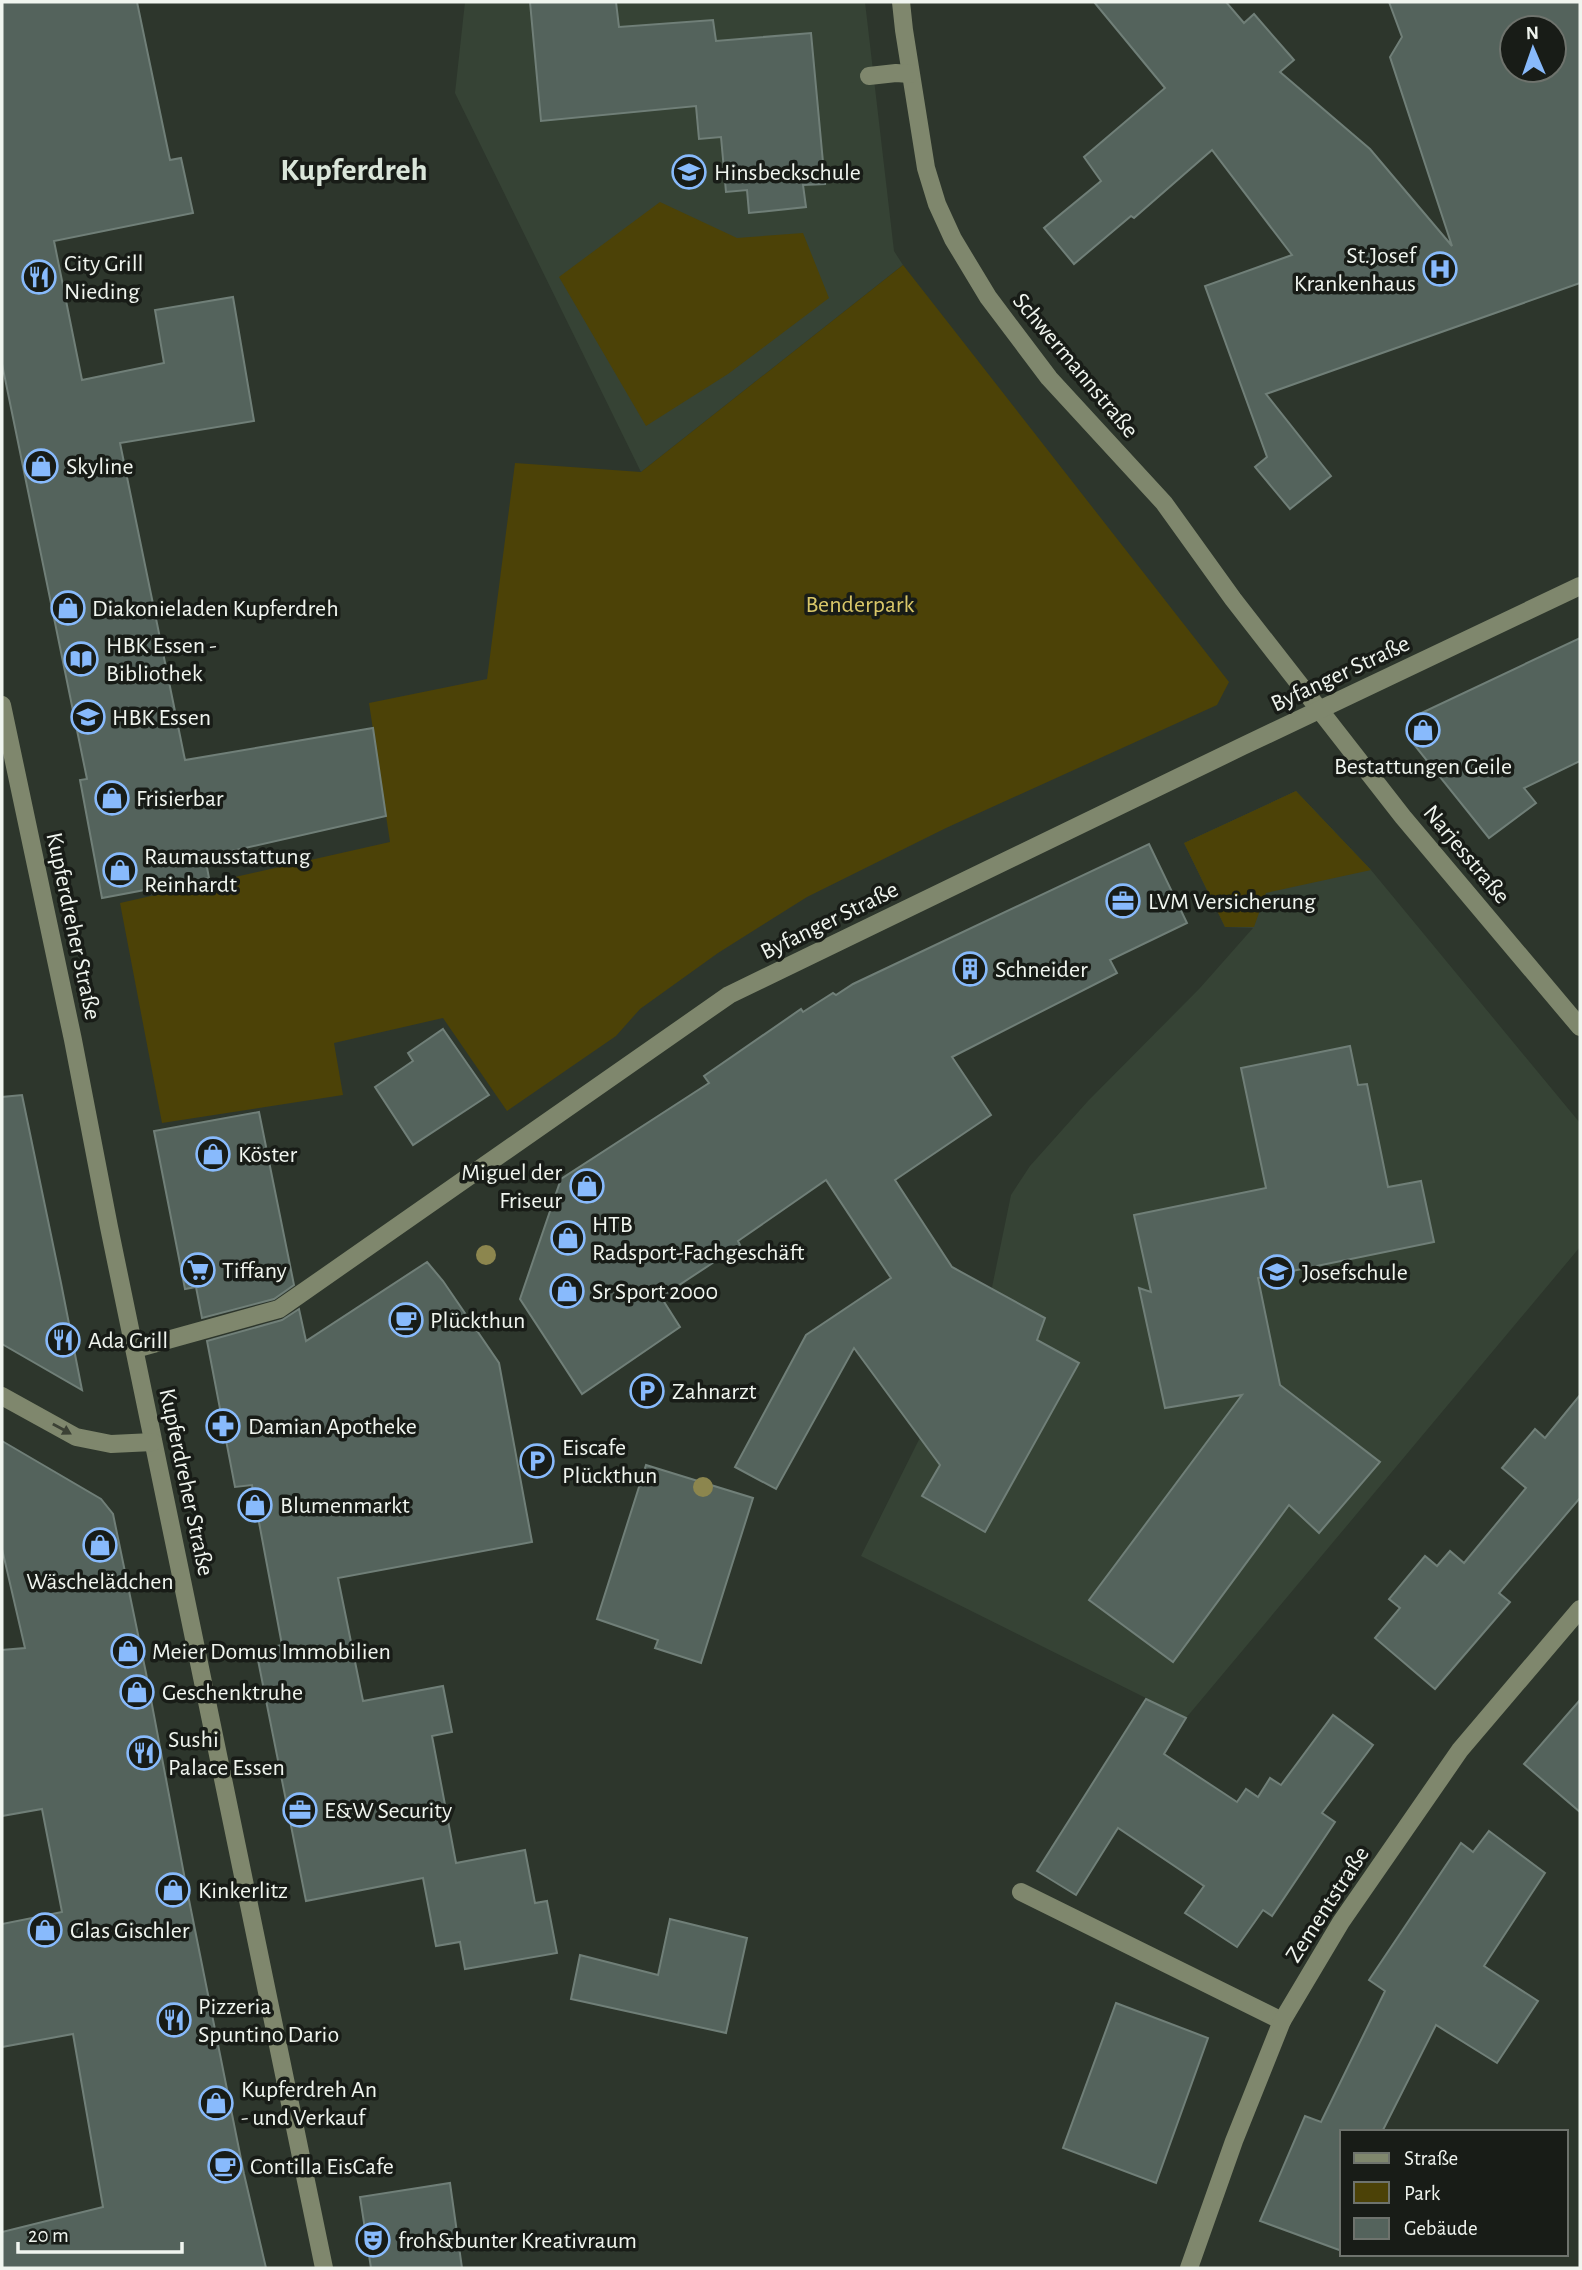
<svg xmlns="http://www.w3.org/2000/svg" width="1582" height="2270" font-family="'Alegreya Sans',sans-serif">
	<style>
		.built { fill: #364335 }
		.green { fill: #4c4207 }
		.building { fill: #54635c; stroke: #707f78; stroke-width: 2; fill-rule: evenodd }
		.lines { fill: none; stroke-linecap: round; stroke-linejoin: round }
		.minor { stroke: #7f876d; stroke-width: 18 }
		.tree { fill: #8c864e }
		.oneway { fill: #3c4135 }
		.labels { text-anchor: middle; stroke-width: 7; stroke-linejoin: round; paint-order: stroke }
		.poi-label { font-size: 24px; fill: #f0f5ef; stroke: #181c17; text-anchor: start }
		.street-label { font-size: 24px; fill: #f0f5ef; stroke: #181c17 }
		.park-label { font-size: 24px; fill: #d9c769; stroke: #181c17 }
		.district-label { font-size: 32px; font-weight: bold; fill: #dae6da; stroke: #181c17 }
	</style>
	<rect width="100%" height="100%" fill="#2d362c"/>
	<!-- built -->
	<g class="built">
		<polygon points="465,2 865,2 894,251 903,265 641,472 455,93"/>
		<polygon points="1296,791 1371,870 1580,1123 1580,1247 1186,1718 861,1556 990,1297 1011,1195 1030,1166 1088,1101 1200,988 1253,928 1225,927 1184,843"/>
	</g>
	<!-- green -->
	<g class="green">
		<polygon points="660,202 737,238 803,233 829,298 728,374 646,426 559,277"/>
		<polygon points="903,265 1229,682 1217,705 946,828 807,897 718,953 640,1009 616,1036 507,1111 443,1018 334,1043 343,1095 162,1123 120,903 390,842 369,703 487,679 515,463 641,472"/>
		<polygon points="1296,791 1371,870 1266,893 1254,927 1225,927 1184,843"/>
	</g>
	<!-- building -->
	<g class="building">
		<polygon points="2,2 137,2 170,160 181,158 193,213 54,241 82,380 164,363 155,310 233,297 254,421 120,443 185,760 373,728 386,816 205,857 209,878 102,898 80,780 87,779 2,364"/>
		<polygon points="530,2 616,2 619,27 713,20 716,41 811,33 825,184 803,185 806,207 749,213 747,190 726,192 721,137 699,139 696,106 541,121"/>
		<path d="M1094,2H1226L1244,23L1254,14L1294,60L1280,72L1370,149L1452,246L1390,57L1402,37L1389,2H1580V283L1266,394L1331,476L1290,509L1255,467L1267,457L1205,286L1292,255L1212,150L1134,218L1131,216L1074,264L1044,228L1101,181L1084,157L1165,88ZM1512,28H1554V70H1512Z"/>
		<polygon points="1580,638 1580,761 1524,788 1536,803 1489,838 1408,737 1415,716"/>
		<polygon points="1149,844 1187,923 1110,960 1117,973 952,1057 991,1115 895,1180 952,1267 1045,1318 1037,1340 1079,1363 985,1532 922,1496 940,1465 854,1348 776,1489 735,1467 806,1335 891,1278 826,1180 738,1241 740,1245 661,1297 680,1327 582,1394 520,1299 561,1179 709,1083 704,1076 801,1009 803,1012 833,993 836,995 853,984"/>
		<polygon points="443,1029 489,1095 413,1145 375,1087 413,1061 408,1053"/>
		<polygon points="1350,1046 1358,1085 1367,1084 1388,1187 1421,1181 1434,1242 1258,1278 1280,1385 1380,1462 1319,1533 1289,1505 1173,1662 1089,1600 1242,1395 1165,1408 1139,1288 1151,1292 1134,1215 1266,1188 1241,1068"/>
		<polygon points="22,1095 61,1283 82,1390 2,1344 2,1097"/>
		<polygon points="259,1112 294,1285 274,1299 202,1318 196,1287 185,1289 154,1131"/>
		<polygon points="427,1262 443,1281 499,1363 532,1542 338,1578 363,1701 443,1686 452,1732 432,1736 456,1863 525,1850 535,1903 547,1901 557,1953 465,1969 460,1942 436,1946 423,1878 306,1901 256,1650 282,1645 252,1485 235,1487 207,1341 282,1320 299,1309 306,1341"/>
		<polygon points="1580,1395 1580,1498 1499,1593 1510,1602 1435,1689 1375,1638 1400,1608 1389,1599 1425,1556 1437,1566 1450,1551 1464,1563 1526,1488 1502,1468 1535,1429 1545,1438"/>
		<polygon points="2,1441 101,1499 113,1514 146,1673 186,1885 244,2174 266,2268 2,2268 2,2232 103,2207 73,2034 2,2047 2,1924 62,1912 42,1809 2,1816 2,1650 25,1648 2,1549"/>
		<polygon points="646,1465 753,1498 701,1663 655,1648 658,1640 597,1619"/>
		<polygon points="1146,1699 1186,1718 1164,1754 1237,1802 1246,1789 1258,1797 1270,1778 1281,1785 1333,1715 1373,1745 1322,1813 1335,1822 1272,1916 1263,1910 1237,1947 1185,1913 1204,1886 1118,1828 1076,1895 1037,1871"/>
		<polygon points="1580,1700 1580,1812 1524,1764"/>
		<polygon points="1489,1831 1545,1873 1484,1966 1538,2001 1497,2063 1436,2025 1382,2132 1342,2132 1342,2251 1260,2221 1305,2116 1321,2122 1385,1991 1369,1980 1461,1843 1473,1852"/>
		<polygon points="670,1919 747,1938 726,2033 571,1999 580,1955 658,1975"/>
		<polygon points="1116,2003 1208,2038 1156,2183 1063,2148"/>
		<polygon points="450,2183 462,2268 371,2268 360,2197"/>
	</g>
	<g class="lines">
		<!-- minor -->
		<g class="minor">
			<polyline points="901,2 904,30 926,168 937,204 953,239 988,297 1049,378 1164,503 1233,599 1403,817 1580,1027"/>
			<polyline points="869,76 896,73 910,74"/>
			<polyline points="2,705 73,1040 109,1227 324,2268"/>
			<polyline points="135,1349 279,1309 729,995 1243,746 1580,586"/>
			<polyline points="2,1396 76,1437 111,1444 153,1442"/>
			<polyline points="1021,1892 1282,2021"/>
			<polyline points="1189,2268 1234,2141 1282,2021 1341,1922 1460,1750 1580,1609"/>
		</g>
	</g>
	<!-- trees -->
	<g class="tree">
		<circle cx="486" cy="1255" r="10"/>
		<circle cx="703" cy="1487" r="10"/>
	</g>
	<!-- one-way arrows -->
	<defs><path id="oneway-solid" d="M-6-.8H1V-3.2L6.5 0L1 3.2V.8H-6Z" transform="scale(1.75)"/></defs>
	<use class="oneway" href="#oneway-solid" transform="translate(62 1429) rotate(29)"/>
	<!-- icons -->
	<defs>
		<symbol id="school-ring" viewBox="-11 -11 22 22"><circle r="9.5" fill="#181c17" stroke="#88bafc" stroke-width="1.5"/><path d="M0-5L7-2L0 1L-7-2ZM-4 1L0 2.5L4 1V4Q0 6-4 4Z" fill="#88bafc"/></symbol>
		<symbol id="hospital-ring" viewBox="-11 -11 22 22"><circle r="9.5" fill="#181c17" stroke="#88bafc" stroke-width="1.5"/><path d="M-5-5h3v3.5h4V-5h3V5h-3V1.5h-4V5h-3Z" fill="#88bafc"/></symbol>
		<symbol id="restaurant-ring" viewBox="-11 -11 22 22"><circle r="9.5" fill="#181c17" stroke="#88bafc" stroke-width="1.5"/><path d="M-5-6h1v4h1v-4h1v4h1v-4h1v5L-1.5 .5V6h-2V.5L-5-1ZM5-6V6H3V1.5H1.5Q1.5-4 5-6Z" fill="#88bafc"/></symbol>
		<symbol id="shop-ring" viewBox="-11 -11 22 22"><circle r="9.5" fill="#181c17" stroke="#88bafc" stroke-width="1.5"/><path d="M-5-2.5h2.3a2.7 3.5 0 0 1 5.4 0H5L5.5 6h-11ZM-1.5-2.5h3a1.5 2.3 0 0 0-3 0Z" fill="#88bafc"/></symbol>
		<symbol id="library-ring" viewBox="-11 -11 22 22"><circle r="9.5" fill="#181c17" stroke="#88bafc" stroke-width="1.5"/><path d="M-6-4Q-3-5.5-.7-3.5V5Q-3 3-6 4ZM6-4Q3-5.5 .7-3.5V5Q3 3 6 4Z" fill="#88bafc"/></symbol>
		<symbol id="university-ring" viewBox="-11 -11 22 22"><circle r="9.5" fill="#181c17" stroke="#88bafc" stroke-width="1.5"/><path d="M0-5L7-2L0 1L-7-2ZM-4 1L0 2.5L4 1V4Q0 6-4 4Z" fill="#88bafc"/></symbol>
		<symbol id="office-ring" viewBox="-11 -11 22 22"><circle r="9.5" fill="#181c17" stroke="#88bafc" stroke-width="1.5"/><path d="M-6-3h4V-5.5h4V-3h4V5H-6ZM-1-4.5V-3h2v-1.5ZM-6 0V1H6V0Z" fill="#88bafc"/></symbol>
		<symbol id="building-ring" viewBox="-11 -11 22 22"><circle r="9.5" fill="#181c17" stroke="#88bafc" stroke-width="1.5"/><path d="M-4-6H4V6H1V3H-1V6H-4ZM-2.5-4.3h1.7v1.8h-1.7ZM.8-4.3h1.7v1.8H.8ZM-2.5-1h1.7V.8h-1.7ZM.8-1h1.7V.8H.8Z" fill="#88bafc"/></symbol>
		<symbol id="supermarket-ring" viewBox="-11 -11 22 22"><circle r="9.5" fill="#181c17" stroke="#88bafc" stroke-width="1.5"/><path d="M-6-5.5h2.5l.6 2H6L4.5 2H-2.5L-4.4-4H-6ZM-1.5 3.2a1.3 1.3 0 1 0 .1 0ZM3 3.2a1.3 1.3 0 1 0 .1 0Z" fill="#88bafc"/></symbol>
		<symbol id="cafe-ring" viewBox="-11 -11 22 22"><circle r="9.5" fill="#181c17" stroke="#88bafc" stroke-width="1.5"/><path d="M-5.5-4.5H6V0H3Q3 3.5 0 3.5H-2.5Q-5.5 3.5-5.5 0ZM3-3.2v2h1.7v-2ZM-6 4.5H4V6H-6Z" fill="#88bafc"/></symbol>
		<symbol id="parking-ring" viewBox="-11 -11 22 22"><circle r="9.5" fill="#181c17" stroke="#88bafc" stroke-width="1.5"/><path d="M-3.5-5.5H1a3.5 3.5 0 0 1 0 7H-1V5.5H-3.5ZM-1-3.4V-.6H.8a1.4 1.4 0 0 0 0-2.8Z" fill="#88bafc"/></symbol>
		<symbol id="pharmacy-ring" viewBox="-11 -11 22 22"><circle r="9.5" fill="#181c17" stroke="#88bafc" stroke-width="1.5"/><path d="M-2-6h4v4h4v4h-4v4h-4v-4h-4v-4h4Z" fill="#88bafc"/></symbol>
		<symbol id="theatre-ring" viewBox="-11 -11 22 22"><circle r="9.5" fill="#181c17" stroke="#88bafc" stroke-width="1.5"/><path d="M-5-5.5Q0-4 5-5.5V0Q5 5 0 6Q-5 5-5 0ZM-3.3-2.5H-1v1.5H-3.3ZM1-2.5H3.3v1.5H1ZM-2.8 1Q0 5.5 2.8 1Z" fill="#88bafc"/></symbol>
	</defs>
	<g fill-rule="evenodd">
		<use href="#school-ring" x="670" y="153" width="38" height="38"/>
		<use href="#hospital-ring" x="1421" y="250" width="38" height="38"/>
		<use href="#restaurant-ring" x="20" y="258" width="38" height="38"/>
		<use href="#shop-ring" x="22" y="447" width="38" height="38"/>
		<use href="#shop-ring" x="49" y="589" width="38" height="38"/>
		<use href="#library-ring" x="62" y="640" width="38" height="38"/>
		<use href="#university-ring" x="69" y="698" width="38" height="38"/>
		<use href="#shop-ring" x="1404" y="711" width="38" height="38"/>
		<use href="#shop-ring" x="93" y="779" width="38" height="38"/>
		<use href="#shop-ring" x="101" y="851" width="38" height="38"/>
		<use href="#office-ring" x="1104" y="882" width="38" height="38"/>
		<use href="#building-ring" x="951" y="950" width="38" height="38"/>
		<use href="#shop-ring" x="194" y="1135" width="38" height="38"/>
		<use href="#shop-ring" x="568" y="1167" width="38" height="38"/>
		<use href="#shop-ring" x="549" y="1219" width="38" height="38"/>
		<use href="#supermarket-ring" x="179" y="1251" width="38" height="38"/>
		<use href="#school-ring" x="1258" y="1253" width="38" height="38"/>
		<use href="#shop-ring" x="548" y="1272" width="38" height="38"/>
		<use href="#cafe-ring" x="387" y="1301" width="38" height="38"/>
		<use href="#restaurant-ring" x="44" y="1321" width="38" height="38"/>
		<use href="#parking-ring" x="628" y="1372" width="38" height="38"/>
		<use href="#pharmacy-ring" x="204" y="1407" width="38" height="38"/>
		<use href="#parking-ring" x="518" y="1442" width="38" height="38"/>
		<use href="#shop-ring" x="236" y="1486" width="38" height="38"/>
		<use href="#shop-ring" x="81" y="1526" width="38" height="38"/>
		<use href="#shop-ring" x="109" y="1632" width="38" height="38"/>
		<use href="#shop-ring" x="118" y="1673" width="38" height="38"/>
		<use href="#restaurant-ring" x="125" y="1734" width="38" height="38"/>
		<use href="#office-ring" x="281" y="1791" width="38" height="38"/>
		<use href="#shop-ring" x="154" y="1871" width="38" height="38"/>
		<use href="#shop-ring" x="26" y="1911" width="38" height="38"/>
		<use href="#restaurant-ring" x="155" y="2001" width="38" height="38"/>
		<use href="#shop-ring" x="197" y="2084" width="38" height="38"/>
		<use href="#cafe-ring" x="206" y="2147" width="38" height="38"/>
		<use href="#theatre-ring" x="354" y="2221" width="38" height="38"/>
	</g>
	<g class="labels">
		<!-- poi labels -->
		<g class="poi-label">
			<text x="714" y="180">Hinsbeckschule</text>
			<text x="1416" y="263" text-anchor="end">St.Josef<tspan x="1416" dy="28">Krankenhaus</tspan></text>
			<text x="64" y="271">City Grill<tspan x="64" dy="28">Nieding</tspan></text>
			<text x="66" y="474">Skyline</text>
			<text x="92" y="616">Diakonieladen Kupferdreh</text>
			<text x="106" y="653">HBK Essen -<tspan x="106" dy="28">Bibliothek</tspan></text>
			<text x="112" y="725">HBK Essen</text>
			<text x="1423" y="774" text-anchor="middle">Bestattungen Geile</text>
			<text x="136" y="806">Frisierbar</text>
			<text x="144" y="864">Raumausstattung<tspan x="144" dy="28">Reinhardt</tspan></text>
			<text x="1148" y="909">LVM Versicherung</text>
			<text x="995" y="977">Schneider</text>
			<text x="238" y="1162">Köster</text>
			<text x="562" y="1180" text-anchor="end">Miguel der<tspan x="562" dy="28">Friseur</tspan></text>
			<text x="592" y="1232">HTB<tspan x="592" dy="28">Radsport-Fachgeschäft</tspan></text>
			<text x="222" y="1278">Tiffany</text>
			<text x="1302" y="1280">Josefschule</text>
			<text x="592" y="1299">Sr Sport 2000</text>
			<text x="430" y="1328">Plückthun</text>
			<text x="88" y="1348">Ada Grill</text>
			<text x="672" y="1399">Zahnarzt</text>
			<text x="248" y="1434">Damian Apotheke</text>
			<text x="562" y="1455">Eiscafe<tspan x="562" dy="28">Plückthun</tspan></text>
			<text x="280" y="1513">Blumenmarkt</text>
			<text x="100" y="1589" text-anchor="middle">Wäschelädchen</text>
			<text x="152" y="1659">Meier Domus Immobilien</text>
			<text x="162" y="1700">Geschenktruhe</text>
			<text x="168" y="1747">Sushi<tspan x="168" dy="28">Palace Essen</tspan></text>
			<text x="324" y="1818">E&amp;W Security</text>
			<text x="198" y="1898">Kinkerlitz</text>
			<text x="70" y="1938">Glas Gischler</text>
			<text x="198" y="2014">Pizzeria<tspan x="198" dy="28">Spuntino Dario</tspan></text>
			<text x="241" y="2097">Kupferdreh An<tspan x="241" dy="28">- und Verkauf</tspan></text>
			<text x="250" y="2174">Contilla EisCafe</text>
			<text x="398" y="2248">froh&amp;bunter Kreativraum</text>
		</g>
		<!-- street labels -->
		<g class="street-label">
			<text transform="translate(1076 365) rotate(50)" y="8">Schwermannstraße</text>
			<text transform="translate(1340 673) rotate(-25)" y="8">Byfanger Straße</text>
			<text transform="translate(1467 854) rotate(50)" y="8">Narjesstraße</text>
			<text transform="translate(829 920) rotate(-26)" y="8">Byfanger Straße</text>
			<text transform="translate(74 926) rotate(78)" y="8">Kupferdreher Straße</text>
			<text transform="translate(187 1482) rotate(78)" y="8">Kupferdreher Straße</text>
			<text transform="translate(1327 1904) rotate(-57)" y="8">Zementstraße</text>
		</g>
		<!-- park labels -->
		<g class="park-label">
			<text x="860" y="612">Benderpark</text>
		</g>
		<!-- district labels -->
		<g class="district-label">
			<text x="354" y="180">Kupferdreh</text>
		</g>
	</g>
	<!-- border -->
	<rect width="1582" height="2270" fill="none" stroke="#f0f5ef" stroke-width="7"/>
	<!-- legend -->
	<rect x="1340" y="2130" width="228" height="126" fill="#181c17" stroke="#6e736d" stroke-width="2"/>
	<rect x="1354" y="2153" width="35" height="10" fill="#7f876d" stroke="#6e736d" stroke-width="2"/>
	<text x="1404" y="2165" font-size="21" fill="#f0f5ef">Straße</text>
	<rect x="1354" y="2182" width="35" height="21" fill="#4c4207" stroke="#6e736d" stroke-width="2"/>
	<text x="1404" y="2200" font-size="21" fill="#f0f5ef">Park</text>
	<rect x="1354" y="2218" width="35" height="21" fill="#54635c" stroke="#6e736d" stroke-width="2"/>
	<text x="1404" y="2235" font-size="21" fill="#f0f5ef">Gebäude</text>
	<!-- north arrow -->
	<g transform="translate(1533 49) rotate(358)"><circle r="33" fill="#181c17" stroke="#6e736d" stroke-width="2"/>
	<path d="M0-5L12 26L0 18L-12 26Z" fill="#88bafc"/>
	<text y="-10" font-size="19" font-weight="bold" text-anchor="middle" fill="#f0f5ef">N</text>
	</g>
	<!-- scale -->
	<path d="M18 2242v10h164v-10" fill="none" stroke="#f0f5ef" stroke-width="3.5"/>
	<text x="28" y="2242" font-size="21" fill="#f0f5ef" stroke="#181c17" stroke-width="5" paint-order="stroke">20 m</text>
</svg>
